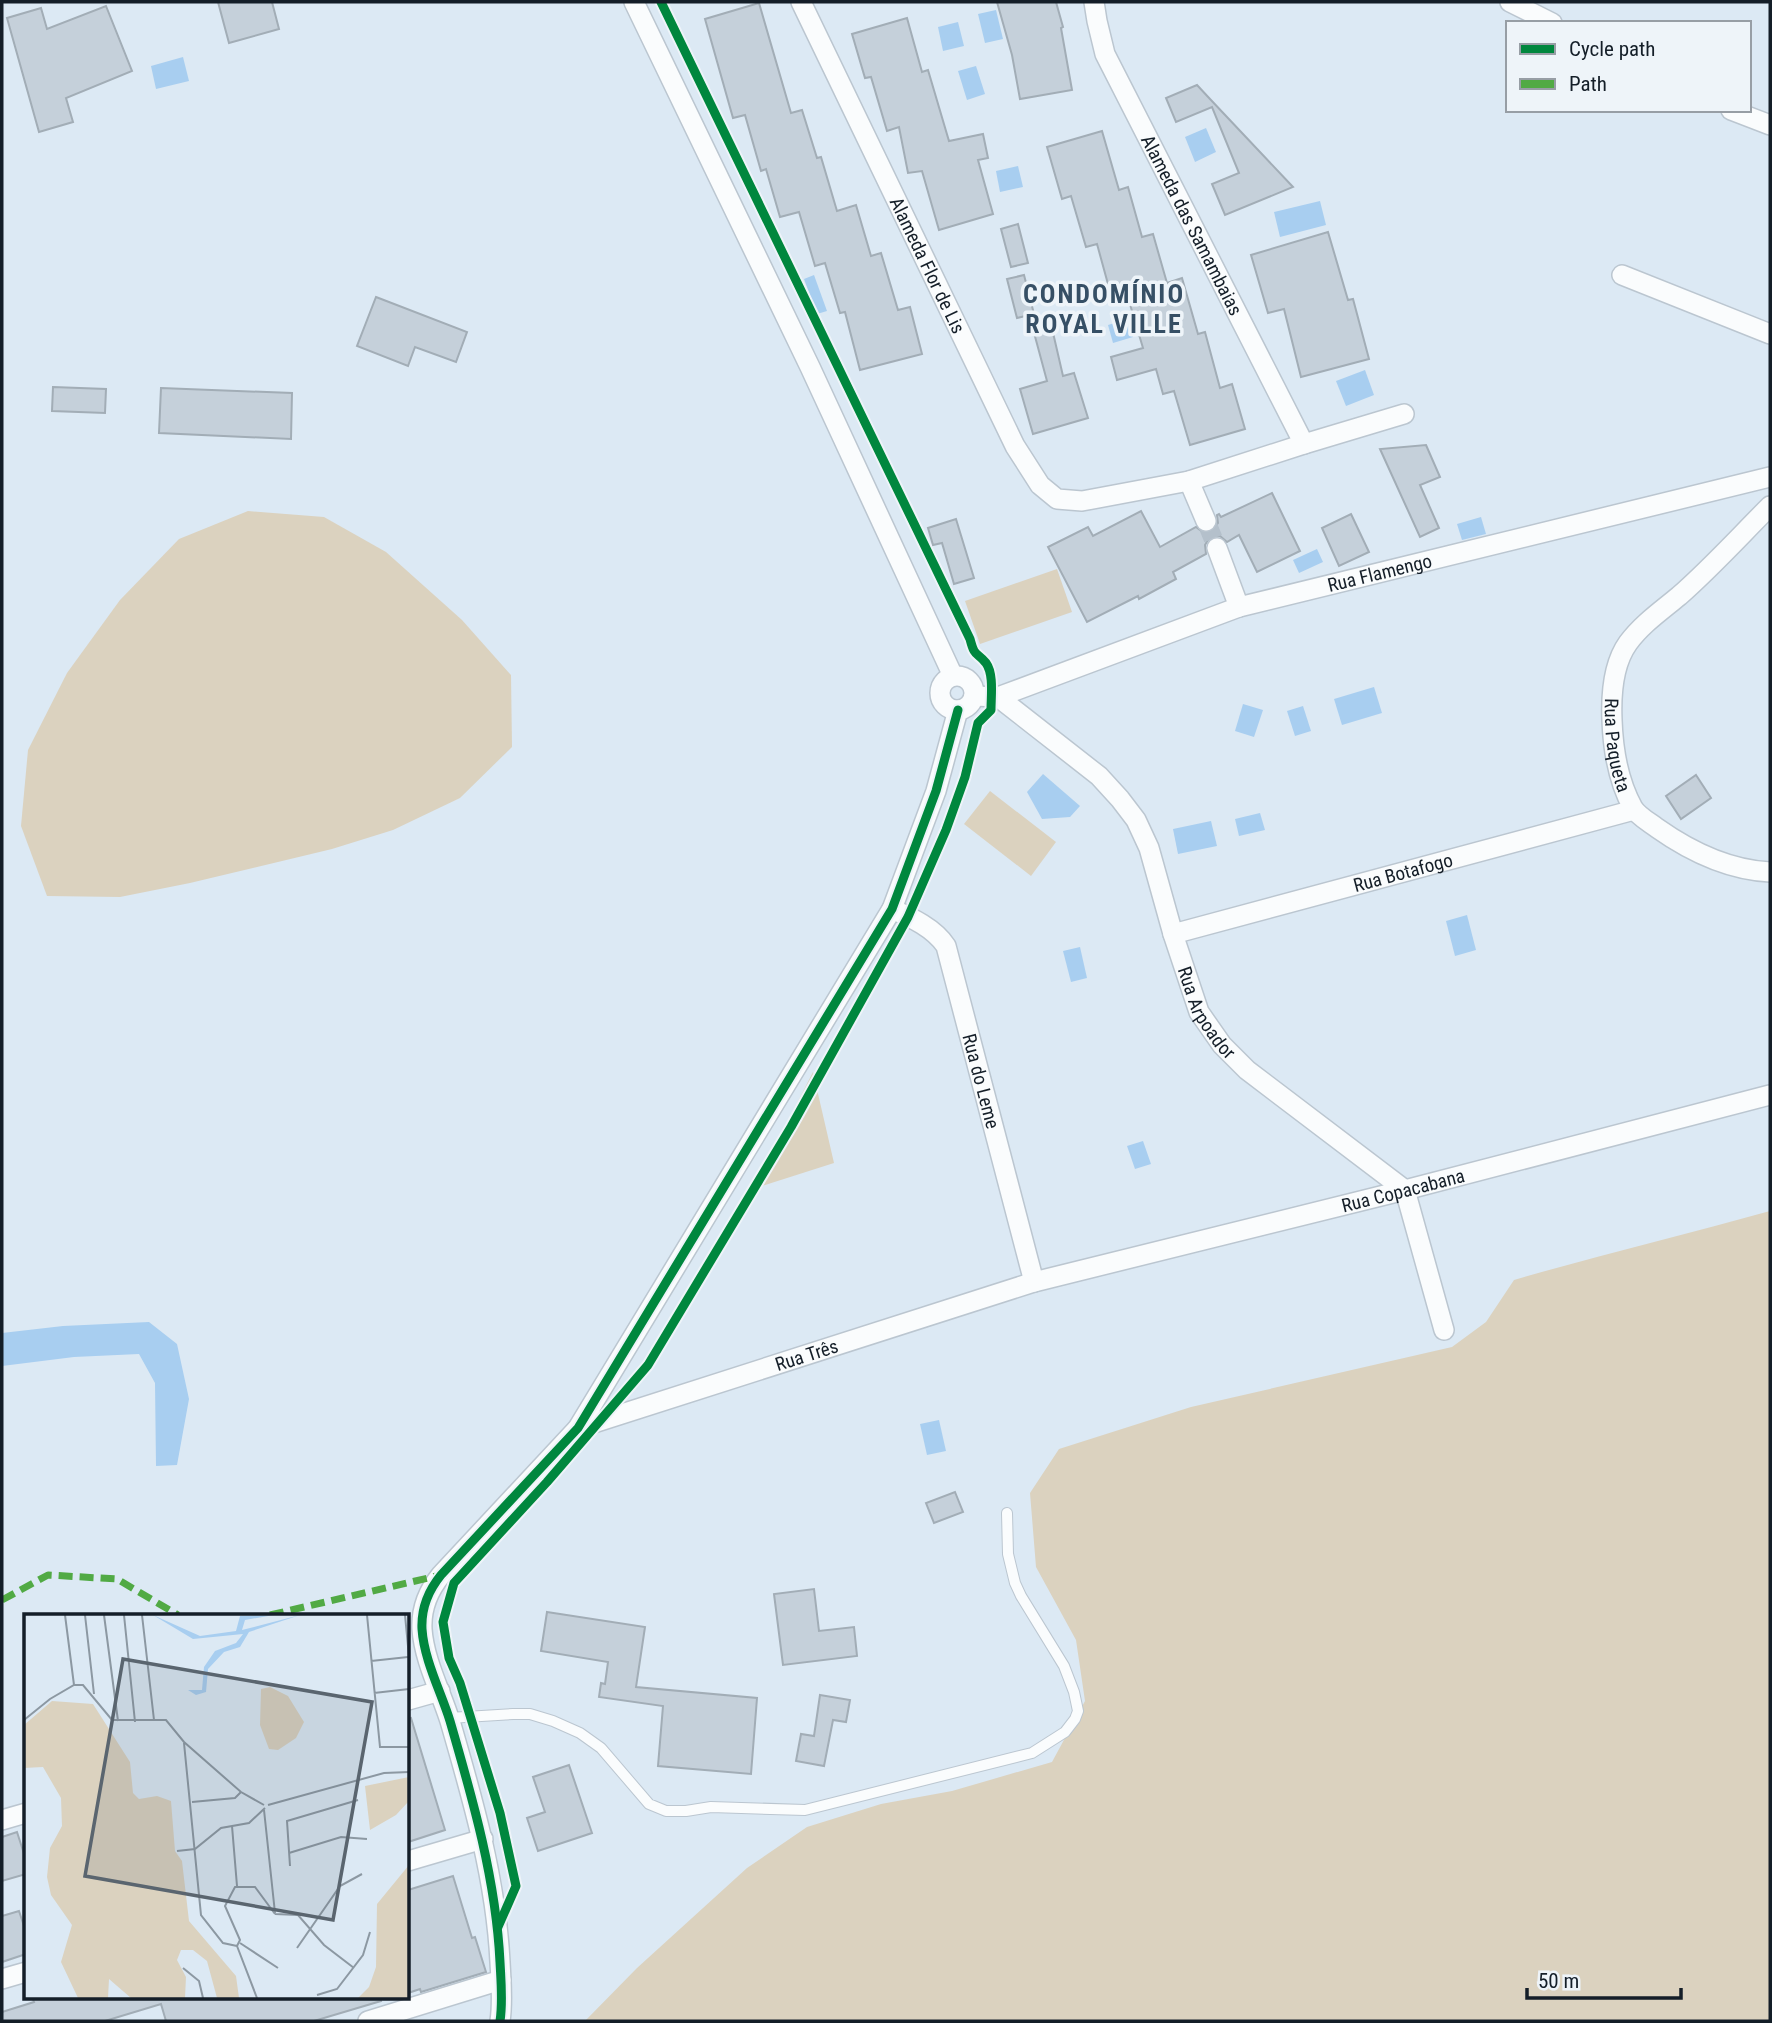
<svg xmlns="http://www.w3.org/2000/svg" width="1772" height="2023" font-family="'Roboto Condensed',sans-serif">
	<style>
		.green { fill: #dbd2bf }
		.water { fill: #a8cef0 }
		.building { fill: #c5d0da; stroke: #a2adb6; stroke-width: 2 }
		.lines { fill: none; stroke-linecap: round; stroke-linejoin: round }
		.minor-tunnel { stroke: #b4c0cb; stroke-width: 19; stroke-dasharray: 19 10; stroke-linecap: butt }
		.service-casing { stroke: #bbc6d0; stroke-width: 12 }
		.minor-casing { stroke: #bbc6d0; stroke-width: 22 }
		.service { stroke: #fafcfd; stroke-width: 10 }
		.minor { stroke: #fafcfd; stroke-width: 19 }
		.quiet { stroke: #51aa44; stroke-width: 7; stroke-dasharray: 14 7; stroke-linecap: butt }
		.cycleway-casing { stroke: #eef4f9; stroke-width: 13 }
		.cycleway { stroke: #00873e; stroke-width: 9 }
		.labels { text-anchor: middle; stroke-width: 7; stroke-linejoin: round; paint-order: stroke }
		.street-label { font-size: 19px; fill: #141e28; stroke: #eef4f9 }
		.district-label { font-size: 26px; font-weight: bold; letter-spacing: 2px; fill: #364f65; stroke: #eef4f9 }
		.inset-road { fill: none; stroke: #8c98a2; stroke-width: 2 }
		.view { fill: #5a656f; fill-opacity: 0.15; stroke: #5a656f; stroke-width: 3.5 }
		.inset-edge { fill: none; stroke: #141e28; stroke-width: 3.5 }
	</style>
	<rect width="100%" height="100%" fill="#dce9f4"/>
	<!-- green -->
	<g class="green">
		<polygon points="248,511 324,517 386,552 462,620 511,675 512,747 460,798 393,830 332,849 190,883 120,897 47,896 21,826 28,750 67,673 120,600 179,539"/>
		<polygon points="1057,569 1072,612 980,644 965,601"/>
		<polygon points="990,791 1056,842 1031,876 964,824"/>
		<polygon points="813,1072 834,1163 753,1189"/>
		<path d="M1770,1211V2021H585L637,1968L747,1868L807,1827L881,1804L952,1791L1052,1762L1085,1701L1076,1640L1036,1567L1030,1493L1059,1449L1191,1407L1452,1347L1486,1322L1514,1280C1599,1255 1685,1235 1770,1211Z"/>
	</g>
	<!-- water -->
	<g class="water">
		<polygon points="996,10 1003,39 985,43 978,14"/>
		<polygon points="958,22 964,46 943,51 938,27"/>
		<polygon points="183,57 189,81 156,89 151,66"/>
		<polygon points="976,66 985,94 967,100 958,71"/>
		<polygon points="1206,128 1216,152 1195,162 1185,137"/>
		<polygon points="1018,166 1023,187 1000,192 996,171"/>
		<polygon points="1320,201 1326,225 1280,237 1274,212"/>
		<polygon points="814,275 827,311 817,314 804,279"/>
		<polygon points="1128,319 1133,337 1113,343 1108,325"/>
		<polygon points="1365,370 1374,395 1346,406 1336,381"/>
		<polygon points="1481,517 1486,534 1462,540 1457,524"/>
		<polygon points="1317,549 1323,562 1299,573 1293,560"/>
		<polygon points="1374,687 1382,713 1342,725 1334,699"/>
		<polygon points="1243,704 1263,710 1254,737 1235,731"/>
		<polygon points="1303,706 1311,731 1295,736 1287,711"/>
		<polygon points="1043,774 1080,806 1070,817 1042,819 1027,792"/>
		<polygon points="1260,813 1265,830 1239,836 1235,819"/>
		<polygon points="1211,821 1217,846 1178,854 1173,829"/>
		<polygon points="1467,915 1476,950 1455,956 1446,921"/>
		<polygon points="1080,947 1087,978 1071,982 1063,951"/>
		<polygon points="1143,1141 1151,1164 1135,1169 1127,1146"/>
		<polygon points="149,1322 177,1344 189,1399 177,1465 156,1466 155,1383 139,1354 74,1357 2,1366 2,1333 63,1326"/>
		<polygon points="939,1420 946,1451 927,1455 920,1424"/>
	</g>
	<!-- building -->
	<g class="building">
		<polygon points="218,2 272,2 279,29 229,43"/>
		<polygon points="997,2 1056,2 1063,27 1061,28 1072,90 1020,99 1012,55"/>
		<polygon points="759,3 791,113 802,110 817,158 821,157 837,211 856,205 871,256 881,253 898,310 910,307 922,354 860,370 845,312 840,313 825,263 815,266 799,212 780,217 766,169 761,171 745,115 733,118 705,19"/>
		<polygon points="106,6 132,71 66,98 73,122 39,132 7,18 41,8 47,29"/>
		<polygon points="907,18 922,72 928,70 949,141 983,134 988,158 978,160 993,214 939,230 922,171 908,173 899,127 887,131 871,77 865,78 852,34"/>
		<polygon points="1197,85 1210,99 1293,187 1225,215 1212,184 1239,173 1212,107 1176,122 1166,98"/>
		<polygon points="1102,131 1119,190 1128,187 1142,237 1153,234 1167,283 1182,278 1198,334 1205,332 1220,388 1232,384 1245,429 1190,445 1174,391 1163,394 1156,369 1117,380 1111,357 1143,348 1126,291 1111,295 1097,244 1086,247 1071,196 1062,199 1047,147"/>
		<polygon points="1018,224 1028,263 1011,267 1001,229"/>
		<polygon points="1328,232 1348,300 1353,299 1369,359 1301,377 1284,309 1268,313 1251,255"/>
		<polygon points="1024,275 1034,314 1017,318 1007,279"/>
		<polygon points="376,297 467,332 456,362 415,347 408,366 357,346"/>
		<polygon points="1051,324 1063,376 1074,373 1088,418 1033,434 1020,389 1047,381 1033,329"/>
		<polygon points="53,387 106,389 105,413 52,411"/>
		<polygon points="161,388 292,393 291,439 159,433"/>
		<polygon points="1426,445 1440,477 1420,485 1439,528 1420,537 1380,449"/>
		<polygon points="1272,493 1300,551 1257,572 1239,535 1227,542 1220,536 1213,536 1208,540 1205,545 1206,554 1173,572 1176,579 1139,599 1138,596 1087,622 1048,547 1088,527 1093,536 1141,511 1160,547 1196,527 1204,533 1211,532 1218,523 1217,515 1219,514 1221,517"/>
		<polygon points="1351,514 1369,552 1339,566 1322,528"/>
		<polygon points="956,519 974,578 954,584 942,543 933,545 928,528"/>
		<polygon points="1696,775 1711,798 1681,819 1666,796"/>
		<polygon points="955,1492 963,1512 934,1523 926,1503"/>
		<polygon points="814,1589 819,1631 854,1627 857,1656 783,1665 774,1594"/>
		<polygon points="547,1612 645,1627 636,1687 757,1698 751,1774 658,1766 663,1706 599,1697 601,1683 605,1684 608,1662 541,1651"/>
		<polygon points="820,1695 850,1700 846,1722 833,1720 824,1766 796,1761 801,1734 814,1736"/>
		<polygon points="411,1718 445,1830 408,1842 408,1719"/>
		<polygon points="569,1765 592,1833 538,1851 527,1818 545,1812 533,1777"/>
		<polygon points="17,1832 26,1860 26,1874 2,1881 2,1837"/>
		<polygon points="453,1876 472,1938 475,1937 486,1972 421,1992 420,1989 408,1993 408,1890"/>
		<polygon points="19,1911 26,1932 26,1954 2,1962 2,1916"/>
		<polygon points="32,1997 380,1997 381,2001 314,2021 166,2021 161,2004 105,2021 2,2021 2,2012 34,2002"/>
	</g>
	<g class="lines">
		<!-- minor-tunnel -->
		<polyline class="minor-tunnel" points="1206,521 1217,548"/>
		<defs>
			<polyline id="service" points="449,1718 513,1714 530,1714 553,1721 580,1733 601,1748 649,1804 666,1811 686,1811 711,1807 805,1810 1032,1753 1065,1732 1075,1719 1078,1711 1074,1692 1064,1666 1021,1596 1015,1583 1008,1554 1007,1513"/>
			<g id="minor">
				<polyline points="634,2 810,367 953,676"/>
				<path id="s1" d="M801,2L1015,446L1040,485L1057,499L1082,501L1189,481L1304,444L1404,414"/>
				<path id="s2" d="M1094,2L1097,21L1105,54L1304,444"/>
				<polyline points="1510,2 1552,23"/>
				<polyline points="1731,110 1770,125"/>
				<polyline points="1622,275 1770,334"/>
				<polyline points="1189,481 1206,521"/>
				<path id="s3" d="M1770,506C1740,536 1711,568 1679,596C1661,611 1642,624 1628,643C1613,664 1611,696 1612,720C1613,750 1618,781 1633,808C1638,816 1649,822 1657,828C1691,852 1729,870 1770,872"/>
				<polyline points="1217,548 1239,607"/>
				<circle cx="957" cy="693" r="17"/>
				<path id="s4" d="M974,696L998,697L1099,776L1120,799L1136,820L1149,848L1173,934L1199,1012L1222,1045L1247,1070L1405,1190L1444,1330"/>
				<path id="s5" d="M998,697L1239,607L1770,477"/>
				<path id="s6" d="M892,909C912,918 934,928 946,946L1034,1282"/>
				<path id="s7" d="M1173,934L1634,810"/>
				<path id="s8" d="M578,1428L1034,1282L1405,1190L1770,1095"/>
				<polyline points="408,1700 440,1691"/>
				<polyline points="2,1820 26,1813"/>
				<polyline points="408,1861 483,1839"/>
				<polyline points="2,1979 26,1972"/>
				<polyline points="368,2021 501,1980"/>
				<path d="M500,2021C503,2002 501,1982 500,1962C496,1880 473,1800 450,1721C441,1692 424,1660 422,1629C421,1608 428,1591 441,1575L578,1428L892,909L936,791L958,710"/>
			</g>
		</defs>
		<!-- service casing -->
		<use href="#service" class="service-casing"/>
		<!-- minor casing -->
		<use href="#minor" class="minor-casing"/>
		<!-- service -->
		<use href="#service" class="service"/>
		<!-- minor -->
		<use href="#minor" class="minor"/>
		<!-- quiet -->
		<g class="quiet">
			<polyline points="2,1600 48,1575 117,1579 178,1615"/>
			<polyline points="270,1615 441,1575"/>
		</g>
		<defs>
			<g id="cycleway">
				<path d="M498,1927L516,1886L500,1813L460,1683L449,1658L443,1622L454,1583L547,1482L648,1365L791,1127L908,917L946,830L965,777L978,723L991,710C991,696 994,674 986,663C976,651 975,658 970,639L661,2"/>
				<path d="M500,2021C503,2002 501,1982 500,1962C496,1880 473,1800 450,1721C441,1692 424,1660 422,1629C421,1608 428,1591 441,1575L578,1428L892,909L936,791L958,710"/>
			</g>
		</defs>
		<!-- cycleway casing -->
		<use href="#cycleway" class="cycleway-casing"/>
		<!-- cycleway -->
		<use href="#cycleway" class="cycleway"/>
	</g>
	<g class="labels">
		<!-- street labels -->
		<g class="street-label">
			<text dy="7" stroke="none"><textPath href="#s2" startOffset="245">Alameda das Samambaias</textPath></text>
			<text dy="7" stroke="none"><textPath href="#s1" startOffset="292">Alameda Flor de Lis</textPath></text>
			<text dy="7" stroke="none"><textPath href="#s5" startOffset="402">Rua Flamengo</textPath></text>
			<text dy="7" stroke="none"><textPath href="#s3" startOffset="303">Rua Paqueta</textPath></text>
			<text dy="7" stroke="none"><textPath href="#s7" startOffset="238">Rua Botafogo</textPath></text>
			<text dy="7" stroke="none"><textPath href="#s4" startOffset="416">Rua Arpoador</textPath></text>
			<text dy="7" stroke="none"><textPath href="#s6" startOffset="206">Rua do Leme</textPath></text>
			<text dy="7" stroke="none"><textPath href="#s8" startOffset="859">Rua Copacabana</textPath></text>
			<text dy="7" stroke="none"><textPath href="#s8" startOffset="240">Rua Três</textPath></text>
		</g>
		<!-- district labels -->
		<g class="district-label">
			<text x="1104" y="303">CONDOMÍNIO<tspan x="1104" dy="30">ROYAL VILLE</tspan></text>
		</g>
	</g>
	<!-- overview -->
	<g transform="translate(24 1614)">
		<rect width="385" height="385" fill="#dce9f4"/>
		<path d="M246,73L264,82L280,108L272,124L254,136L245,135L236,111L237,75ZM28,87L69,90L106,148L109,179L115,185L133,182L147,187L151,237L158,247L165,307L212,362L215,384H193L183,347L169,336H157L153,346L162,363L161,384H107L85,365L84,384H54L37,348L48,311L27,281L23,263L26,234L38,212L37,184L19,153L0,154V111ZM385,163V187L372,201L346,216L341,172ZM385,251V384H334L345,373L352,353L353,290Z" fill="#dbd2bf"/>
		<path d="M129,1L176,22L212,17L216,2L250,1L221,6L218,16L276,1L225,18L216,33L200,38L184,55L182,78L172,81L164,76H178L180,53L191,37L212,29L219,20L169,25Z" fill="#a8cef0"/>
		<path class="inset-road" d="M41,1L50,71M61,1L70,80M80,1L94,107M100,1L111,108M118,1L130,106M343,1L356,133H385M381,1L385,43M347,47L384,43M350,79L385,75M0,106L26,85L50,71H59L88,106H142L160,128L217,178L240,191M160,129L177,301L199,329L213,332M168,188L211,184L217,178M244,191L360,159L385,158M240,196L251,299M208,212L213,272M153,237L171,235L197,214L225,209L241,194M265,239L317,223L343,225M266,252L263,207L334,186M251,300L274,301L300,331L330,354M216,329L254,354M213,332L216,326L201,292L211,273H231L251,300M213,332L233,384M273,334L316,272L338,260M159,354L175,367L179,384M293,381L313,375L339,341L346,318"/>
		<path class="view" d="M99,45L348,88L309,306L61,262Z"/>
		<rect width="385" height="385" class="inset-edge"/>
	</g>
	<!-- border -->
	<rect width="1772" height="2023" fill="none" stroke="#141e28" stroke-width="7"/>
	<!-- legend -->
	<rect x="1506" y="21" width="245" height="91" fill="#eef4f9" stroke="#979ea5" stroke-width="2"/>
	<rect x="1520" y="44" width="35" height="10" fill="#00873e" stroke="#979ea5" stroke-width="2"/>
	<text x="1569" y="56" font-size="21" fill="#141e28">Cycle path</text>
	<rect x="1520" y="79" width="35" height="10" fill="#51aa44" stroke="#979ea5" stroke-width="2"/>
	<text x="1569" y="91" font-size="21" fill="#141e28">Path</text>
	<!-- scale -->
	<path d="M1527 1988v10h154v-10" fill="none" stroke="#141e28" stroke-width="3.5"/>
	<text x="1538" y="1988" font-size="21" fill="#141e28" stroke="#eef4f9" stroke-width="5" paint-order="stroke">50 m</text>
</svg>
